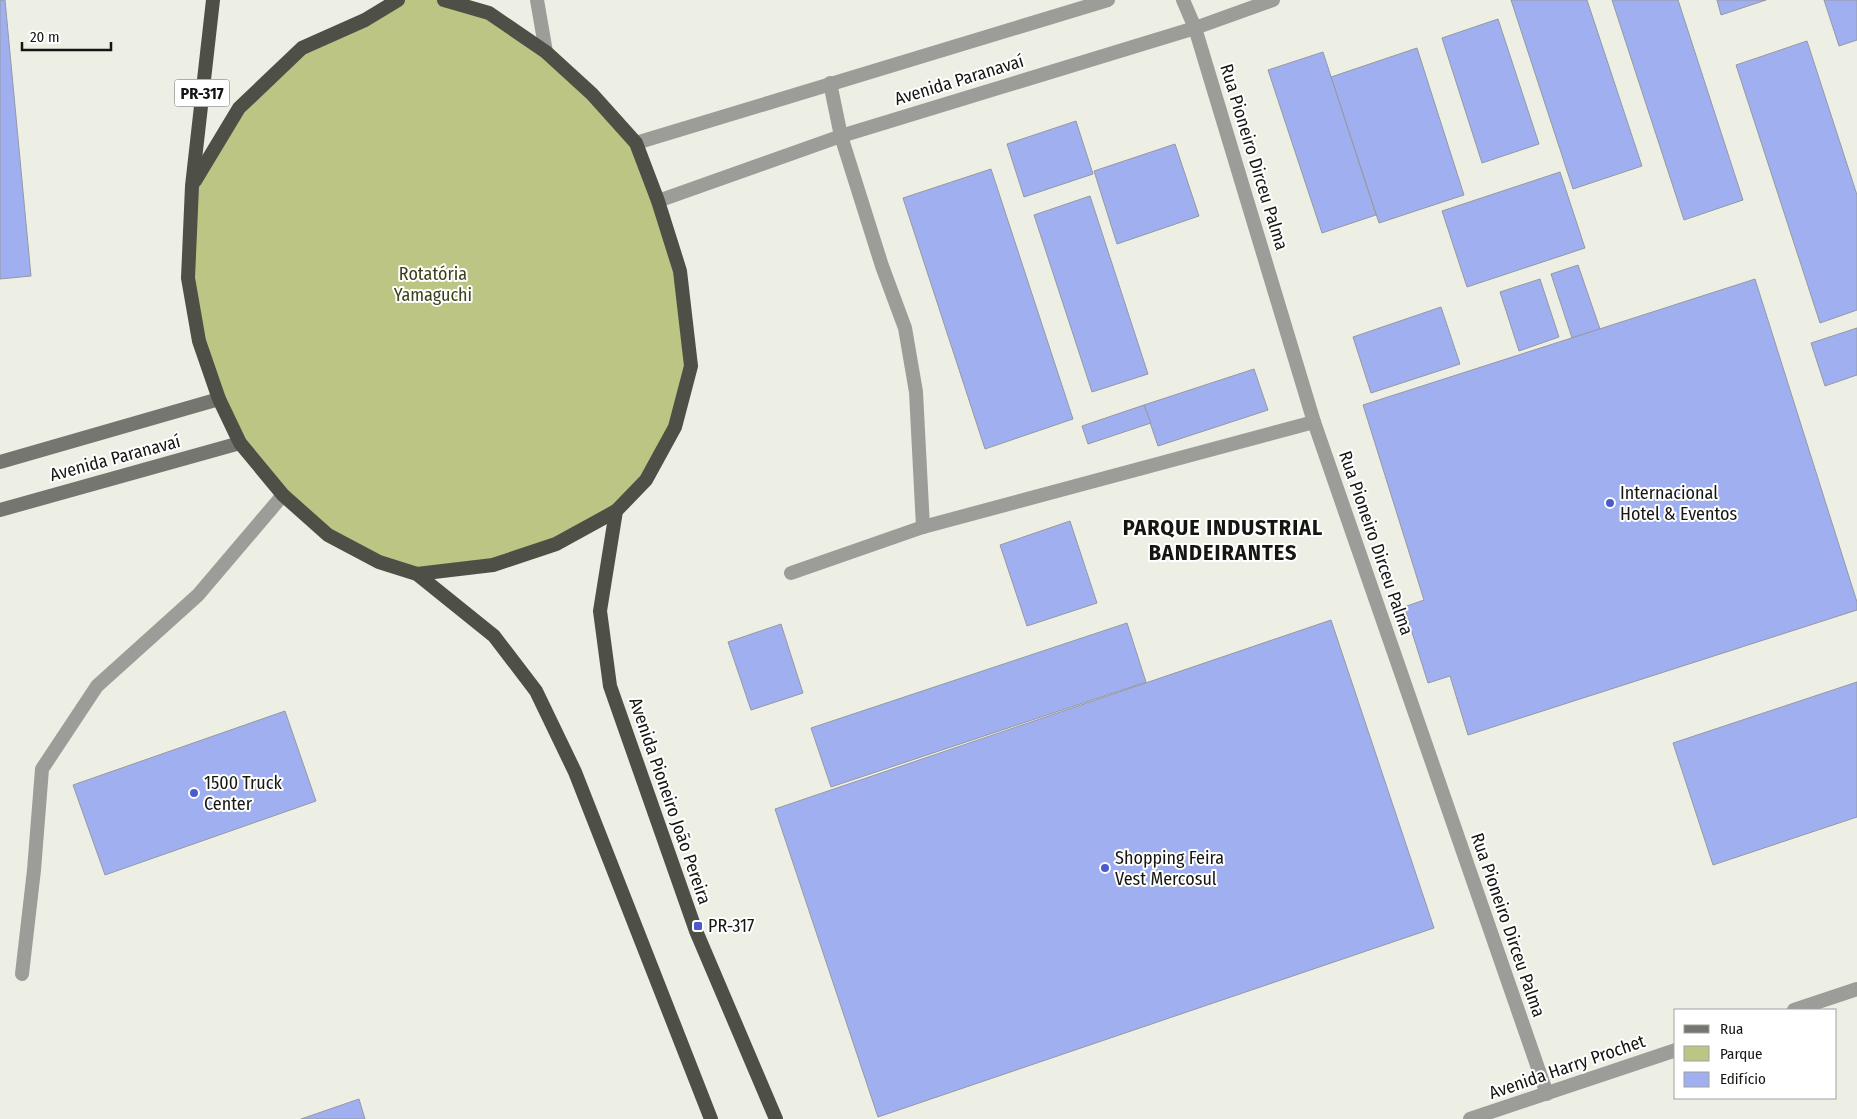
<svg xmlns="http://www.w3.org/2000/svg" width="1857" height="1119" font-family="'Fira Sans Condensed',sans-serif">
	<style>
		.green { fill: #bcc583 }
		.building { fill: #9faff0; stroke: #9699a3 }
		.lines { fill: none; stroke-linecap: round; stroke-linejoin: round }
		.service { stroke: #9c9d98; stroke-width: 14 }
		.minor { stroke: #9c9d98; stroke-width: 14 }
		.tertiary { stroke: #9c9d98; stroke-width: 14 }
		.secondary { stroke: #75766f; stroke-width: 14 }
		.trunk { stroke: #4e5047; stroke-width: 14 }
		.poi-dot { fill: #4c5acf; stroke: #fff; stroke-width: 2 }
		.labels { text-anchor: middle; stroke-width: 4; stroke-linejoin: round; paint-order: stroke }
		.shield { fill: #fff; stroke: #5b5c59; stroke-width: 1 }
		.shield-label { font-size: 16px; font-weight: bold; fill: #151612 }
		.street-label { font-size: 18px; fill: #151612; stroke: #fff }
		.park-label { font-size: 18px; fill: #3c4119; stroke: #fff }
		.poi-label { font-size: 18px; fill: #151612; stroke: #fff; text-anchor: start }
		.district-label { font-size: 22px; font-weight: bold; letter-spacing: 1px; fill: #151612; stroke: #fff }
	</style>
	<rect width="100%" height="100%" fill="#edefe4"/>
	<!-- green -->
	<polygon class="green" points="398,0 444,0 489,13 546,52 636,143 680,271 691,366 675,427 616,511 493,565 417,574 328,535 283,495 219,399 188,278 192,186 239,108 302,48"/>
	<!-- building -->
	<g class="building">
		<polygon points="0,0 5,0 31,276 0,279"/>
		<polygon points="1511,0 1587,0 1642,166 1573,189"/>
		<polygon points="1612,0 1678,0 1743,200 1684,220"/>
		<polygon points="1717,0 1766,0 1721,15"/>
		<polygon points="1824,0 1857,0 1857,40 1839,46"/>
		<polygon points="1498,19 1539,144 1482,163 1442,38"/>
		<polygon points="1807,41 1857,195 1857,310 1820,323 1736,65"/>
		<polygon points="1417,48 1464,195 1379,223 1331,77"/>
		<polygon points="1323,52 1376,215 1322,233 1268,70"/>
		<polygon points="1076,121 1093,174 1024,197 1007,144"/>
		<polygon points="1175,144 1199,216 1117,244 1094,171"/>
		<polygon points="991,169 1073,419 985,449 903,198"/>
		<polygon points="1560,172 1585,248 1467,287 1442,211"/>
		<polygon points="1090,196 1148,374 1092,392 1034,215"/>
		<polygon points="1578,265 1600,329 1572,338 1551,274"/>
		<polygon points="1540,279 1559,337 1519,351 1500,292"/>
		<polygon points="1755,279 1857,602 1857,610 1468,735 1450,676 1428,683 1404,607 1424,600 1363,405"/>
		<polygon points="1441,307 1460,364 1371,393 1353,337"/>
		<polygon points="1857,328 1857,375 1825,386 1811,343"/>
		<polygon points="1254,369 1268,410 1158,446 1144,405"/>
		<polygon points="1144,405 1151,423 1088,444 1082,426"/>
		<polygon points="1070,521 1097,603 1027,626 1000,545"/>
		<polygon points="1331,620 1434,928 878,1117 775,809"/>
		<polygon points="1127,623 1146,682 831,787 811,728"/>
		<polygon points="781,624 803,693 751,710 728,642"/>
		<polygon points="1857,682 1857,817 1713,865 1673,743"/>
		<polygon points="285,711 316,801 105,875 73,785"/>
		<polygon points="359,1099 365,1119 301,1119"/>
	</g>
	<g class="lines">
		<!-- service -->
		<g class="service">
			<polyline points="830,83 841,136 882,266 905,328 916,392 923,527"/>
			<polyline points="791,573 923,527 1314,422"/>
			<polyline points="22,974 34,870 42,769 97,686 198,595 283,495"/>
		</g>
		<!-- minor -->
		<g class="minor">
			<polyline points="1183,0 1195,28 1314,422 1547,1094"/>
			<polyline points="1794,1010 1857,989"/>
			<polyline points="1470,1119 1676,1050"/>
		</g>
		<!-- tertiary -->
		<g class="tertiary">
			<polyline points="537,0 546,52"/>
			<polyline points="636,143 1108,0"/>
			<polyline points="658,201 841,136 1195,28 1273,0"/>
		</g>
		<!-- secondary -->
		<g class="secondary">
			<polyline points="0,462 219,399"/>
			<polyline points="0,510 240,443"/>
		</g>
		<!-- trunk -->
		<g class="trunk">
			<polyline points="213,0 192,186 188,278 199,341 219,399 240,443 283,495 328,535 379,562 417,574 494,636 536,691 575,772 711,1119"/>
			<polyline points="195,181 239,108 302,48 365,20 398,0"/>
			<polyline points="616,511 600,611 610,686 696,931 776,1119"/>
			<polyline points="417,574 493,565 556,544 616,511 646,480 675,427 691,366 680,271 658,201 636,143 592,94 546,52 489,13 444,0"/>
		</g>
	</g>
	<!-- markers -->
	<g class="poi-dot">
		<circle cx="1610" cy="503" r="5"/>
		<circle cx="194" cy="793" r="5"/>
		<circle cx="1105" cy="868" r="5"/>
		<rect x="693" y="921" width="10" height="10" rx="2.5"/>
	</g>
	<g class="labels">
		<!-- shield labels -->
		<rect class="shield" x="174.5" y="79.5" width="55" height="27" rx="4"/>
		<g class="shield-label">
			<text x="202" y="99">PR-317</text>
		</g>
		<!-- street labels -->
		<g class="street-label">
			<text transform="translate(959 80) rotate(-17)" y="6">Avenida Paranavaí</text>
			<text transform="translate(1254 157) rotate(73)" y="6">Rua Pioneiro Dirceu Palma</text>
			<text transform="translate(115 458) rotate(-15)" y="6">Avenida Paranavaí</text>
			<text transform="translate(1376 543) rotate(71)" y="6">Rua Pioneiro Dirceu Palma</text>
			<text transform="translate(670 801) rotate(71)" y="6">Avenida Pioneiro João Pereira</text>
			<text transform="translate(1508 925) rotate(71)" y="6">Rua Pioneiro Dirceu Palma</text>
			<text transform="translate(1567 1067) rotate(-19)" y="6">Avenida Harry Prochet</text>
		</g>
		<!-- park labels -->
		<g class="park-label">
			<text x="433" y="280">Rotatória<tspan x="433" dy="21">Yamaguchi</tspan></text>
		</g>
		<!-- poi labels -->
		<g class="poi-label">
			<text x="1620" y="499">Internacional<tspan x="1620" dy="21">Hotel &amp; Eventos</tspan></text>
			<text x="204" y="789">1500 Truck<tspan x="204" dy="21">Center</tspan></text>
			<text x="1115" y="864">Shopping Feira<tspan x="1115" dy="21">Vest Mercosul</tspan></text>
			<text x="708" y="932">PR-317</text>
		</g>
		<!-- district labels -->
		<g class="district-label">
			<text x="1223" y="535">PARQUE INDUSTRIAL<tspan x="1223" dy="25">BANDEIRANTES</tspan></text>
		</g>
	</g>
	<!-- legend -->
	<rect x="1674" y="1009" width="162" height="90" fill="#ffffff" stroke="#a1a2a0"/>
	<rect x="1684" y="1025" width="25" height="8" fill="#75766f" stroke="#a1a2a0"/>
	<text x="1720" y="1034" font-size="15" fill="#151612">Rua</text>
	<rect x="1684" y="1046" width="25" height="15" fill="#bcc583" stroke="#a1a2a0"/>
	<text x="1720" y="1059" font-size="15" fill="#151612">Parque</text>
	<rect x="1684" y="1072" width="25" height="15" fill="#9faff0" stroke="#a1a2a0"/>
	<text x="1720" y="1084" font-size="15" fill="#151612">Edifício</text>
	<!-- scale -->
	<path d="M22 42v8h89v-8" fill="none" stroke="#151612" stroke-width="2.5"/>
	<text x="30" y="42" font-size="15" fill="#151612" stroke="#ffffff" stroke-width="4" paint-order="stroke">20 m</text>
</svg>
